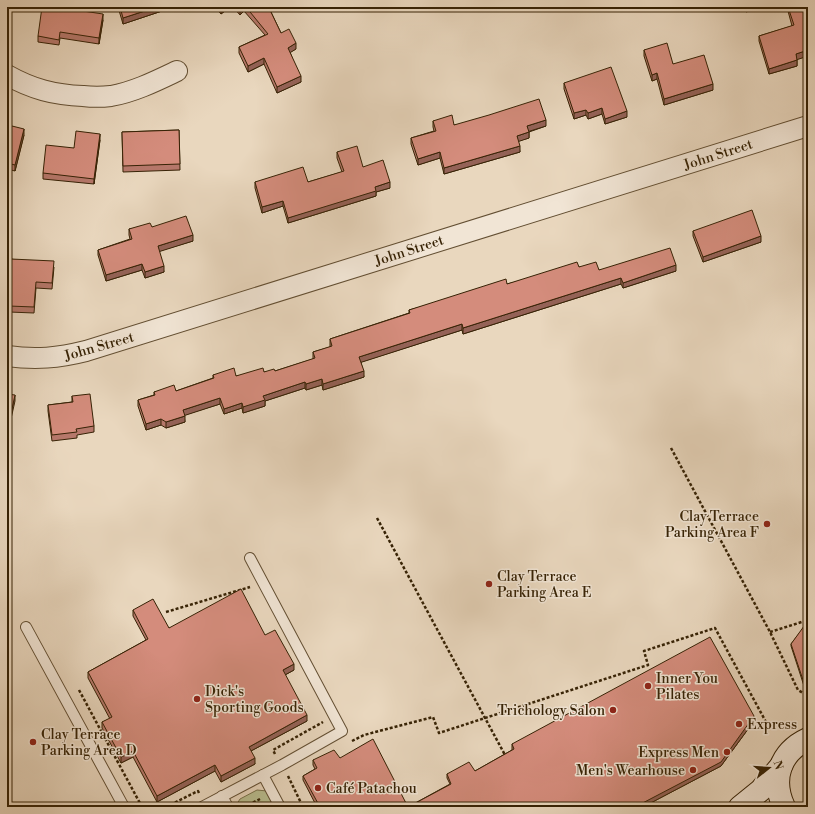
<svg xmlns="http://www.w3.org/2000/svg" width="815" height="814" font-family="'Libre Bodoni',serif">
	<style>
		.green { fill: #b9be90; stroke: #78704a }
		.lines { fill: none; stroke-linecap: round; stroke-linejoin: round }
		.lane-casing { stroke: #634f33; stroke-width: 12 }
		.street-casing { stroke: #634f33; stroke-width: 22 }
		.secondary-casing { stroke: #362205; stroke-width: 24 }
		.path { stroke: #362205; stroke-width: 2.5; stroke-dasharray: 3 2; stroke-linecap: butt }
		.lane { stroke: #f1e5d5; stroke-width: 10 }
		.street { stroke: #f1e5d5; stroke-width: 20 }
		.secondary { stroke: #f1e5d5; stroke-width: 22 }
		.wall { fill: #b6786b; stroke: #362205 }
		.shaded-wall { fill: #946257; stroke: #362205 }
		.building { fill: #d48c7c; stroke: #362205 }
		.poi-dot { fill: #8f2418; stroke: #f1e5d5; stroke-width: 1.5 }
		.labels { text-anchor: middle; stroke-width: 3; stroke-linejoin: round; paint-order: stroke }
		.street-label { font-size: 14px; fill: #362205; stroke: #f1e5d5 }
		.poi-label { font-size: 14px; fill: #362205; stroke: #f1e5d5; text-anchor: start }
	</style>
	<rect width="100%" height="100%" fill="#e9d7be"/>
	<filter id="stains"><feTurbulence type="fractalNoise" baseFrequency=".005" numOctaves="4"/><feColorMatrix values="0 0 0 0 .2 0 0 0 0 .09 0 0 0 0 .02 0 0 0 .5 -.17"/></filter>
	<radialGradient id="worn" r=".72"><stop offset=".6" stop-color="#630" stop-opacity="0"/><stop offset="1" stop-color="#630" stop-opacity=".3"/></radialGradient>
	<!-- green -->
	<polygon class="green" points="257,790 267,791 276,807 235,807 240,799"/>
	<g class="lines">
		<defs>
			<g id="lane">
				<polyline points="26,627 124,807"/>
				<polyline points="263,775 280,807"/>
				<polyline points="222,796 228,807"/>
				<polyline points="202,807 282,765 342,731 250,558"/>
			</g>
			<g id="street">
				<path d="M7,75C32,89 54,95 83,96C92,97 102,97 111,96C134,92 156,81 177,71"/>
				<path d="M7,356C36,360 58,358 86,351L808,126"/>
			</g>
			<g id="secondary">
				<polyline points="740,807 761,790 781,766"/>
				<path d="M784,807C771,779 780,752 808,739"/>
			</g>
		</defs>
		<!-- lane casing -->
		<use href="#lane" class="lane-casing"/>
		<!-- street casing -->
		<use href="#street" class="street-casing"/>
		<!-- secondary casing -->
		<use href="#secondary" class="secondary-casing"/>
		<!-- path -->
		<g class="path">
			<polyline points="671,448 770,632 798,690 808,696"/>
			<polyline points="377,518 505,755"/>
			<polyline points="166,612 250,587"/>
			<polyline points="770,632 808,620"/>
			<polyline points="79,690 142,807"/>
			<polyline points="352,741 364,735 433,717 439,733 648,665 644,651 715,628 766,722"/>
			<polyline points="275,754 273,750 323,722"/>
			<polyline points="288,776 303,807"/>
			<polyline points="166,807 198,791 199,793"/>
			<polyline points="244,807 260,799"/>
		</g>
		<!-- lane -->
		<use href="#lane" class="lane"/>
		<!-- street -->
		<use href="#street" class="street"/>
		<!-- secondary -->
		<use href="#secondary" class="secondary"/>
	</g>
	<!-- wall -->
	<g class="wall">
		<polygon points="118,7 174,7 123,24"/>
		<polygon points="215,7 230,7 221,14"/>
		<polygon points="233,7 276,7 276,8 271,12 281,33 296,49 290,52 301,82 277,93 264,64 248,72 239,53 239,47 265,35 244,11 240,15"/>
		<polygon points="788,7 808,7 808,56 797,59 797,66 769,74 759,41 759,36 792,26 788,11"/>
		<polygon points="103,20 99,44 60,38 59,45 38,42 38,36"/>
		<polygon points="644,50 673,64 713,90 664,105 657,79 652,81 644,56"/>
		<polygon points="564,83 627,117 605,124 602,114 588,119 586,115 574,119 564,89"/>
		<polygon points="7,117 10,124 10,125 24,135 15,171 7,169"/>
		<polygon points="433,121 454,125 546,126 529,132 529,138 518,141 520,152 444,174 440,158 418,165 411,144 411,138 434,131 433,127"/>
		<polygon points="179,130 180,170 123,172 122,132"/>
		<polygon points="100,140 94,184 43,179 43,173 74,148"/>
		<polygon points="337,152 363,167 390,188 376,192 376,196 288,223 283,206 262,213 255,188 255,182 308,182 342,172 337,158"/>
		<polygon points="152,227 193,241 159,251 164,272 145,278 142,270 106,281 98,255 98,250 130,239 129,235 129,229"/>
		<polygon points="693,231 761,242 703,262 693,236"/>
		<polygon points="11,259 54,267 52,289 36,288 34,313 9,312"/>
		<polygon points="579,267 599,270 676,271 623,288 621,284 463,334 462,330 361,362 364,377 323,390 322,385 306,390 305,388 265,401 265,406 243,413 242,408 224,414 220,404 184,415 185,422 166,428 161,425 146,430 138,406 138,400 154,395 154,392 176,391 213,378 213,375 236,376 264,372 275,371 313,359 313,352 330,347 330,339 409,313 409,310 507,284"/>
		<polygon points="72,396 94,426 94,432 77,435 77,438 52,441 48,411 48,405 72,402"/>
		<polygon points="133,610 169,628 265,635 294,670 285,675 307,721 251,751 255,764 221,782 215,771 157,802 133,757 121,763 102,728 102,722 110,719 88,678 88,672 146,640 133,616"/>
		<polygon points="808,622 808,687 804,686 791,646 791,644"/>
		<polygon points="754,721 721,766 643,807 317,807 303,780 303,776 315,769 313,765 313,760 340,758 408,807 450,784 447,778 447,774 475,771 512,750 512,744"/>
	</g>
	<!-- shaded-wall -->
	<g class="shaded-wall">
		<polygon points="157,7 174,7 123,24 123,18"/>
		<polygon points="223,7 230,7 221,14 221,9"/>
		<polygon points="242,7 244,7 244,11 240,15 240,9"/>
		<polygon points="270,7 276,7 276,8 269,14 269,8"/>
		<polygon points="746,7 763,7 746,12"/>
		<polygon points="103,14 103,20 99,44 99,38"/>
		<polygon points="296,43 296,49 288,54 288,48"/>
		<polygon points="808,50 808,56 796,60 796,54"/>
		<polygon points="264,58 264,64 248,72 248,66"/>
		<polygon points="797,60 797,66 769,74 769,69"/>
		<polygon points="657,73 657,79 652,81 652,75"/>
		<polygon points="301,76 301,82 277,93 277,87"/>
		<polygon points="713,84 713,90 664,105 664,99"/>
		<polygon points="602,108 602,114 588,119 588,113"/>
		<polygon points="586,110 586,115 574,119 574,113"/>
		<polygon points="627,111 627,117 605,124 605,119"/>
		<polygon points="546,120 546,126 527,132 527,126"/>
		<polygon points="24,129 24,135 15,171 15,165"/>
		<polygon points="529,132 529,138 517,142 517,136"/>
		<polygon points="100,134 100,140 94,184 94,179"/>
		<polygon points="520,146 520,152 444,174 444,168"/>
		<polygon points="440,152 440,158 418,165 418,159"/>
		<polygon points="390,182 390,188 376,192 376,196 288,223 288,218 375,187"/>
		<polygon points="283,201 283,206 262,213 262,207"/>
		<polygon points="193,235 193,241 158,252 158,246"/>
		<polygon points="761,236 761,242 703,262 703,257"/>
		<polygon points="142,264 142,270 106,281 106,275"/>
		<polygon points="676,265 676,271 623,288 623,283"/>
		<polygon points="164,266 164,272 145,278 145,272"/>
		<polygon points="621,278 621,284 463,334 463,328"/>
		<polygon points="462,324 462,330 359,363 359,357"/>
		<polygon points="364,371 364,377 323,390 323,384"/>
		<polygon points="322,379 322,385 306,390 306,384"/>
		<polygon points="305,382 305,388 265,401 265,406 243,413 243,407 263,396"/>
		<polygon points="15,395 15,401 8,432 8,427"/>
		<polygon points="220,398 220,404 183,416 183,410"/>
		<polygon points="242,403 242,408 224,414 224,409"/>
		<polygon points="185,416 185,422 166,428 166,422"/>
		<polygon points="161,419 161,425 146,430 146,424"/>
		<polygon points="294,664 294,670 283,676 283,670"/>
		<polygon points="307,715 307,721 249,752 249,747"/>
		<polygon points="754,716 754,721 721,766 643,807 635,807"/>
		<polygon points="133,751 133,757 121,763 121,757"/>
		<polygon points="255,758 255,764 221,782 221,776"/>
		<polygon points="215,765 215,771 157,802 157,796"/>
	</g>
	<!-- building -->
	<g class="building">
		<polygon points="42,7 56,7 103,14 99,38 60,32 59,40 38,36"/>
		<polygon points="120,7 157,7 123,18"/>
		<polygon points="238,7 242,7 240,9"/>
		<polygon points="246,7 270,7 269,8 281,33 289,29 296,43 288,48 301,76 277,87 264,58 248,66 239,47 268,34"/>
		<polygon points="788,7 808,7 808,50 796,54 797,60 769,69 759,36 794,25"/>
		<polygon points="667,43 673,64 704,55 713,84 664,99 657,73 652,75 644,50"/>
		<polygon points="611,67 627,111 605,119 602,108 588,113 586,110 574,113 564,83"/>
		<polygon points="539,99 546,120 527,126 529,132 517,136 520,146 444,168 440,152 418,159 411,138 436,131 433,121 452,115 454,125 489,115"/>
		<polygon points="7,117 10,118 8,125 24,129 15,165 7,163"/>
		<polygon points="179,130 180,164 123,166 122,132"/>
		<polygon points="76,131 100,134 94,179 43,173 46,145 74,148"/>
		<polygon points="357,146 363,167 383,160 390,182 375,187 376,191 288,218 283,201 262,207 255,182 303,167 308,182 344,171 337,152"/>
		<polygon points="752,210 761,236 703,257 693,231"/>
		<polygon points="186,216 193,235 158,246 164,266 145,272 142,264 106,275 98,250 132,239 129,229 150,223 152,227"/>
		<polygon points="670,248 676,265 623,283 621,278 463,328 462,324 359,357 364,371 323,384 322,379 306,384 305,382 263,396 265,400 243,407 242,403 224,409 220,398 183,410 185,416 166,422 161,419 146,424 138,400 155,395 154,392 174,385 176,391 214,378 213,375 234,368 236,376 263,368 264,372 274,369 275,371 315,358 313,352 332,346 330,339 410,313 409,310 506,279 507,284 577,262 579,267 596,262 599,270"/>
		<polygon points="11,259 54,261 52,283 36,282 34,307 9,306"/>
		<polygon points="7,394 15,395 8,427 7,426"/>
		<polygon points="90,394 94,426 76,429 77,432 52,435 48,405 73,402 72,396"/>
		<polygon points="241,589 265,635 275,630 294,664 283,670 307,715 249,747 255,758 221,776 215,765 157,796 133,751 121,757 102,722 112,717 88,672 148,639 133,610 153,599 169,628"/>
		<polygon points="807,622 808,622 808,684 804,683 791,644"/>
		<polygon points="710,637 754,716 721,762 635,807 613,807 613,806 612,807 320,807 303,776 317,768 313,760 334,750 340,758 373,739 408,807 451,784 447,774 469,762 475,771 514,749 512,744"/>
	</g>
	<!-- markers -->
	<g class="poi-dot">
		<circle cx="767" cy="524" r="4"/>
		<circle cx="489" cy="584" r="4"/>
		<circle cx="648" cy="686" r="4"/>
		<circle cx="197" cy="699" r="4"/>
		<circle cx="613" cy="710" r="4"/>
		<circle cx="739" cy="724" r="4"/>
		<circle cx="33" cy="742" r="4"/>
		<circle cx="727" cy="752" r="4"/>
		<circle cx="693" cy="770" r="4"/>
		<circle cx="318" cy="788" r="4"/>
	</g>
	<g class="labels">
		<!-- street labels -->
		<g class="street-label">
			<text transform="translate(718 154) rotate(-18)" y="5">John Street</text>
			<text transform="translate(409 250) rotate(-18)" y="5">John Street</text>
			<text transform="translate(99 346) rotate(-16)" y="5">John Street</text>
		</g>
		<!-- poi labels -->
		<g class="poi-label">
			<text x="759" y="521" text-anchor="end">Clay Terrace<tspan x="759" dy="16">Parking Area F</tspan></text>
			<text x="497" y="581">Clay Terrace<tspan x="497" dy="16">Parking Area E</tspan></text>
			<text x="656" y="683">Inner You<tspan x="656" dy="16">Pilates</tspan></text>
			<text x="205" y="696">Dick's<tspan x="205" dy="16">Sporting Goods</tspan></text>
			<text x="605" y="715" text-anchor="end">Trichology Salon</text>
			<text x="747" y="729">Express</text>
			<text x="41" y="739">Clay Terrace<tspan x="41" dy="16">Parking Area D</tspan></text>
			<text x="719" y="757" text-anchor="end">Express Men</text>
			<text x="685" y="775" text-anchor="end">Men's Wearhouse</text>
			<text x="326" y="793">Café Patachou</text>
		</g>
	</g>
	<!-- margin -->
	<rect width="815" height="814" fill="none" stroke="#e9d7be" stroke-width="24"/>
	<rect x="8" y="8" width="799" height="798" fill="none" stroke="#362205" stroke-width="2"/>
	<rect x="12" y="12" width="791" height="790" fill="none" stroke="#362205"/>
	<!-- north arrow -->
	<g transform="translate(769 768) rotate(73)" stroke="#f1e5d5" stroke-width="3" paint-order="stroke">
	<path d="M0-3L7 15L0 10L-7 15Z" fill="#362205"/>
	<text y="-6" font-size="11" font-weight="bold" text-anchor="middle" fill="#362205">N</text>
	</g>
	<rect width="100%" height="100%" filter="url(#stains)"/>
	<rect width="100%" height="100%" fill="url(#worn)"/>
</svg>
